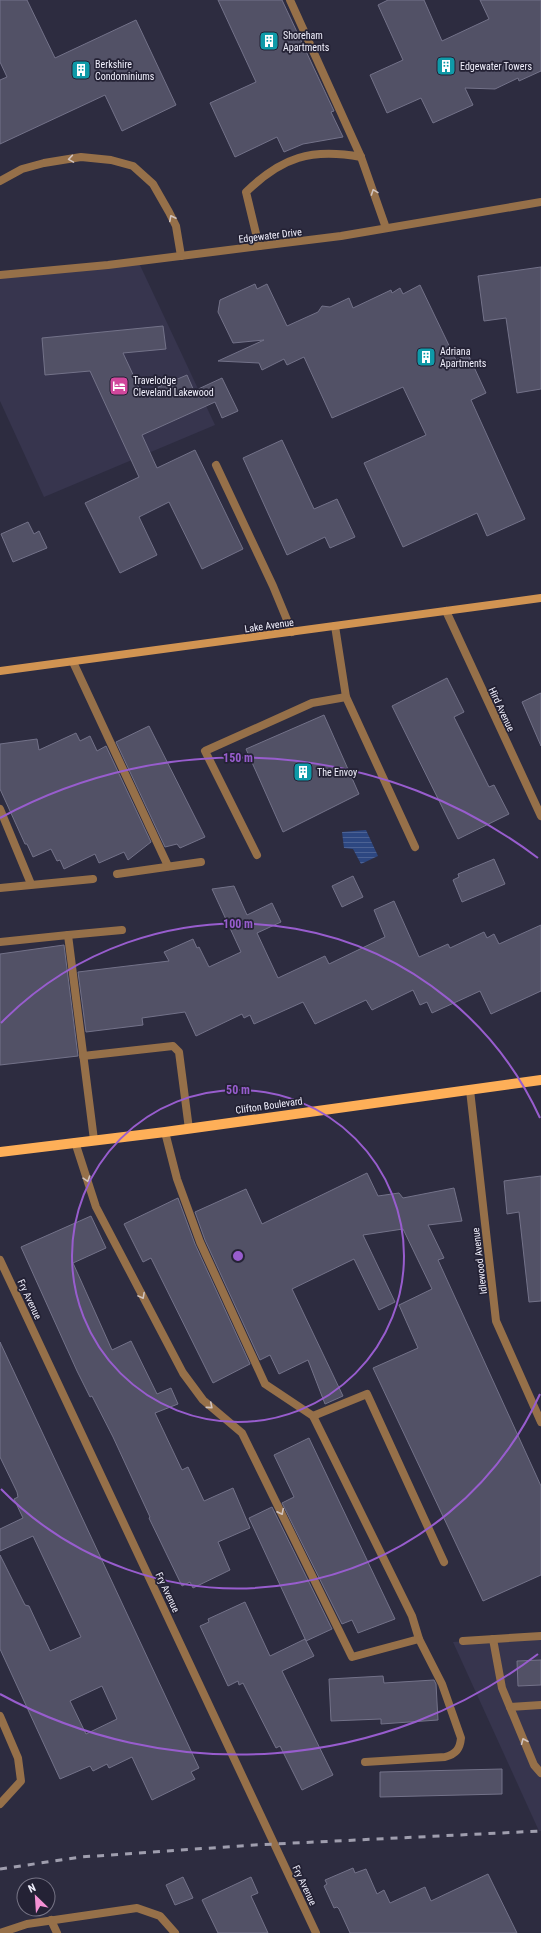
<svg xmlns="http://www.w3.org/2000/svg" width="541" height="1933" font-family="'Roboto Condensed',sans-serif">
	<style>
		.built { fill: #37354e }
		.water { fill: url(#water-rules) }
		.building { fill: #525166; stroke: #737289; fill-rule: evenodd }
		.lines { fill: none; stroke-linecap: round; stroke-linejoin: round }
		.lane { stroke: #967049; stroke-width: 8 }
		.street { stroke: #967049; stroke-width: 8 }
		.secondary { stroke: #d19452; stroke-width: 8 }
		.primary { stroke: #feaf58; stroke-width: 10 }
		.rail { stroke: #9f9eae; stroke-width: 3; stroke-dasharray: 7 7; stroke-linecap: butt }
		.oneway { stroke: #d1c3be }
		.ring { fill: none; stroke: #985dce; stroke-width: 2 }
		.labels { text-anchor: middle; stroke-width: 3.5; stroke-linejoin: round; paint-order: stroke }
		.poi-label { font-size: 10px; fill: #f1f0fd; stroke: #242235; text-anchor: start }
		.street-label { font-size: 10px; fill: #f1f0fd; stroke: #242235 }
		.centre { fill: #985dce; stroke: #242235; stroke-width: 2 }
		.ring-label { font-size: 12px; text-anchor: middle; font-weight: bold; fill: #985dce; stroke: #242235; stroke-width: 3.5; stroke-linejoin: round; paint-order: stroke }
	</style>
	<defs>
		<pattern id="water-rules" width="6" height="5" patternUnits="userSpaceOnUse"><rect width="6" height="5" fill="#2d4781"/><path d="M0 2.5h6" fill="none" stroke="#4c6294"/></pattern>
	</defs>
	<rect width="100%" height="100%" fill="#2d2c40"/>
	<!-- built -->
	<g class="built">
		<polygon points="138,261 215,425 44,497 0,401 0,275"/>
		<polygon points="541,1636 541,1831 539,1831 453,1642"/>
	</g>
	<!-- water -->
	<polygon class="water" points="366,830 378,856 361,864 353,849 344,848 342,832"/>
	<!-- building -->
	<g class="building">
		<polygon points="0,0 27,0 55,58 136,20 176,105 122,131 105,95 0,144 0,80 7,77 0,62"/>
		<polygon points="218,0 282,0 334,111 331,112 343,137 303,144 284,152 277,137 235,157 210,103 256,82"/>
		<polygon points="388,0 424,0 442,41 489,19 480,0 541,0 541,71 519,81 518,78 495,89 465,88 473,105 433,123 421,98 387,113 370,75 403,60 378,5"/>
		<polygon points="541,267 541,389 517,393 506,318 484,321 478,276"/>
		<polygon points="255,284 257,289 267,284 287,326 318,312 322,306 330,307 349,298 353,308 391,290 392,293 400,288 403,294 420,285 456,360 468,354 486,393 471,400 525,519 487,536 477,513 403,547 364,463 426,435 403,387 332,418 304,357 287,365 284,359 262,370 259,363 218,361 264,340 233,343 218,312 220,300"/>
		<polygon points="163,326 166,349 123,353 142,394 187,375 194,391 222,378 238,411 222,418 215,402 142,435 157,468 195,450 243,549 202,569 169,502 139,517 157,555 120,573 85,503 139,477 90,371 45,375 42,338"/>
		<polygon points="282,440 314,509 337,499 355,537 330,548 325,537 287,555 243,458"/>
		<polygon points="28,522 34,534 39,531 47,548 13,562 1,534"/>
		<polygon points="447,678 464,712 454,717 489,787 494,785 509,814 458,839 392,706"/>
		<polygon points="541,693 541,746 522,702"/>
		<polygon points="324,715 359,794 283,832 246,749"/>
		<polygon points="149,726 205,837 180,848 177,844 165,847 116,742"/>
		<polygon points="76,733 80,741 90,736 97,751 106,746 151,842 128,860 124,852 99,863 95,854 64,869 60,860 57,861 51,849 33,857 27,844 25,844 0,789 0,744 37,739 39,750"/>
		<polygon points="494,859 505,884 462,902 453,880 459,877 458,874"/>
		<polygon points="353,876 363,897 342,907 332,886"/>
		<polygon points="234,886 247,915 272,903 281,922 257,933 278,978 325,956 329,964 385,937 374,910 394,901 419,957 448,944 450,948 484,932 487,938 494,934 499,944 541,925 541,991 491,1014 480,991 432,1013 427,1002 420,1005 413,990 372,1010 366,1000 315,1024 303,1002 254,1024 250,1015 244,1018 242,1014 196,1036 185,1012 142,1018 143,1025 86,1032 78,972 169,961 164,952 193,939 197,948 199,947 209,967 241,952 212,889"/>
		<polygon points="64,945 78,1056 0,1065 0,954"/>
		<polygon points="367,1173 378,1196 399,1193 403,1198 454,1188 462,1221 428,1225 444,1258 438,1260 541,1486 541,1575 483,1601 373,1368 418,1348 399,1305 432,1289 403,1229 363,1235 395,1302 379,1310 354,1259 292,1289 343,1396 325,1404 308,1360 279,1374 270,1355 260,1360 205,1240 195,1212 246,1189 262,1224"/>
		<polygon points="541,1176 541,1301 529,1302 519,1212 507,1214 504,1181"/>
		<polygon points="178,1198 195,1244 250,1364 213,1383 151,1258 143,1262 124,1224"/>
		<polygon points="91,1216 106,1248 73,1263 112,1350 131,1341 157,1394 171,1388 178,1404 155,1413 182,1470 188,1467 204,1501 233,1488 250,1528 218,1542 230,1570 193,1588 190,1582 182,1586 149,1518 150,1517 113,1437 92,1396 90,1397 77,1371 21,1247"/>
		<path d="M0,1342L199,1768L191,1772L195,1779L152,1800L132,1757L109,1768L107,1764L93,1771L90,1766L60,1779L0,1649V1555L25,1605L29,1606L50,1651L81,1637L33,1536L0,1551V1529L23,1518L14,1499L18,1497L17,1492L0,1457ZM102,1686L117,1719L86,1734L70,1701Z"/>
		<polygon points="309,1438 395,1619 358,1633 352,1620 342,1624 282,1503 294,1497 274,1455"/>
		<polygon points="272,1507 332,1629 306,1641 249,1518"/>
		<polygon points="245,1602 270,1656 305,1639 314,1656 282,1671 333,1775 302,1790 280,1746 276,1748 243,1683 239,1685 238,1681 228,1686 200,1626 209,1622 208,1619"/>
		<polygon points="541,1660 541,1685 518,1686 517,1661"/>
		<polygon points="383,1676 384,1683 434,1680 436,1684 438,1720 381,1724 381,1719 331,1721 329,1679"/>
		<polygon points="502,1769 502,1794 380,1797 380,1772"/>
		<polygon points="353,1868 355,1873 366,1869 377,1894 384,1890 390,1903 425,1887 431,1901 488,1874 517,1933 350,1933 339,1909 337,1907 334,1908 324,1886 327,1884 325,1880"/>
		<polygon points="183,1877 193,1898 175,1905 166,1885"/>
		<polygon points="251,1877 258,1893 251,1896 268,1933 218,1933 202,1900"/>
	</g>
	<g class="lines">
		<!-- lane -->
		<g class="lane">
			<polyline points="290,0 361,157 386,228"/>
			<polyline points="0,181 22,169 44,163 81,157 111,160 133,166 153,184 169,212 176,226 181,256"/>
			<path d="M259,246L246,192C282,157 311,148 361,157"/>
			<polyline points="216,465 273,586 292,632"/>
			<polyline points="335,626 346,697 415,847"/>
			<polyline points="73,662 168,866"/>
			<polyline points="0,809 31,884"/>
			<polyline points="257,855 205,751 312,703 346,697"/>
			<polyline points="117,874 201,862"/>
			<polyline points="0,888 93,879"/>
			<polyline points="68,935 122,930"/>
			<polyline points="0,942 68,935 94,1140"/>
			<polyline points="83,1056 173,1046 179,1052 189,1129"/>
			<polyline points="75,1142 96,1207 183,1373 203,1400 242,1433 352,1657 419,1639 412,1616 313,1416 265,1384 200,1242 177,1179 165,1132"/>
			<polyline points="313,1416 367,1394 444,1562"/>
			<polyline points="493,1639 502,1688 534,1765 541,1773"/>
			<polyline points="510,1707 541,1705"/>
			<path d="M365,1762L445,1757C456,1754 460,1749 461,1738L442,1684L419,1639"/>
			<polyline points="51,1920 57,1933"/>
			<polyline points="0,1933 27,1924 137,1908 160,1916 175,1933"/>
		</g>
		<!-- street -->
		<g class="street">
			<polyline points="0,275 108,265 341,236 541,202"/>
			<polyline points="446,611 541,816"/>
			<polyline points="470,1090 496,1321 541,1422"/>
			<polyline points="0,1260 316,1933"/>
			<polyline points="463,1641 541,1636"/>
			<polyline points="0,1716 18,1758 21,1781 0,1804"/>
		</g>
		<!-- secondary -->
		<polyline class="secondary" points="0,671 541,598"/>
		<!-- primary -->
		<polyline class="primary" points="0,1152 165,1132 541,1080"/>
		<!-- rail -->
		<polyline class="rail" points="0,1869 81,1857 254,1845 541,1831"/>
	</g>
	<!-- one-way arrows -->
	<defs><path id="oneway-chevron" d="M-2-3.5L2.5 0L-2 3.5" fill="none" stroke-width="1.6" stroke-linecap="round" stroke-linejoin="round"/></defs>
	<g class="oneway">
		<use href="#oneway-chevron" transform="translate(71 159) rotate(171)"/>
		<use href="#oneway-chevron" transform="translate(374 192) rotate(-110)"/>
		<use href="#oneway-chevron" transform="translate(172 218) rotate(-117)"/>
		<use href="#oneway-chevron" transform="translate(87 1179) rotate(72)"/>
		<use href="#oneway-chevron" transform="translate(142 1296) rotate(62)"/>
		<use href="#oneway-chevron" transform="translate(210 1406) rotate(40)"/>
		<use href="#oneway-chevron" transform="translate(281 1512) rotate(64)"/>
		<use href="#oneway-chevron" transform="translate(524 1741) rotate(-113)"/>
	</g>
	<!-- distance rings -->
	<g class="ring">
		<circle cx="238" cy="1256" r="166"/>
		<path d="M540 1394A332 332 0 0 1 1 1489M1 1023A332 332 0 0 1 540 1118"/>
		<path d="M538 1654A498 498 0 0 1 0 1694M0 818A498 498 0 0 1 538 858"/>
	</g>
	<!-- icons -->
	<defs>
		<symbol id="building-square" viewBox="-11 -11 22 22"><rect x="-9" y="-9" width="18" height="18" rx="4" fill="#0f9aa8" stroke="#242235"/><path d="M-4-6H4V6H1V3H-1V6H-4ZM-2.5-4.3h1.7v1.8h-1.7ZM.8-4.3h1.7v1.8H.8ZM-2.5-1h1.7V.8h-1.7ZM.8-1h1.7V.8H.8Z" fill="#fff"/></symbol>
		<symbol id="hotel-square" viewBox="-11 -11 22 22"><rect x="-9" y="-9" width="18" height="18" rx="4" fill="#d1479c" stroke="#242235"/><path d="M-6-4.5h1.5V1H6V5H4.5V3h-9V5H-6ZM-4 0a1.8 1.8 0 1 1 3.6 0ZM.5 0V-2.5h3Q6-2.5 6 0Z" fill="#fff"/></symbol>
	</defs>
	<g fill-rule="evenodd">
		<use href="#building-square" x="258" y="30" width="22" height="22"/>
		<use href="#building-square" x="435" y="55" width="22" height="22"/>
		<use href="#building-square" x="70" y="59" width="22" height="22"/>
		<use href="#building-square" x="415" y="346" width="22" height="22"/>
		<use href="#hotel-square" x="108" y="375" width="22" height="22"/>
		<use href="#building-square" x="292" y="761" width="22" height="22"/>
	</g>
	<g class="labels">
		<!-- poi labels -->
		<g class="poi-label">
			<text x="283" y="39">Shoreham<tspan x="283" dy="12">Apartments</tspan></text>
			<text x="95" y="68">Berkshire<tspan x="95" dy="12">Condominiums</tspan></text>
			<text x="460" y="70">Edgewater Towers</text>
			<text x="440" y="355">Adriana<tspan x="440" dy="12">Apartments</tspan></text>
			<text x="133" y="384">Travelodge<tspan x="133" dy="12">Cleveland Lakewood</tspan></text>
			<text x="317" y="776">The Envoy</text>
		</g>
		<!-- street labels -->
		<g class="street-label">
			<text transform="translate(270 235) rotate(-7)" y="4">Edgewater Drive</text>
			<text transform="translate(269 625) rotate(-8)" y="4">Lake Avenue</text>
			<text transform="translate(502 709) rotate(65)" y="4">Hird Avenue</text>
			<text transform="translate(269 1105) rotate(-8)" y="4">Clifton Boulevard</text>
			<text transform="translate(479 1261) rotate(-97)" y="4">Idlewood Avenue</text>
			<text transform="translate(30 1299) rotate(65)" y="4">Fry Avenue</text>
			<text transform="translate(168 1592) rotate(65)" y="4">Fry Avenue</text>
			<text transform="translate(305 1885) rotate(65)" y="4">Fry Avenue</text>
		</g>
	</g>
	<circle cx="238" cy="1256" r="6" class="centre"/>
	<g class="ring-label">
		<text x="238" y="762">150 m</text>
		<text x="238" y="928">100 m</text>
		<text x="238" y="1094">50 m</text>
	</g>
	<!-- north arrow -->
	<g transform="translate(36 1897) rotate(335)"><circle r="19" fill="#242235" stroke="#767485"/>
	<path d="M0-3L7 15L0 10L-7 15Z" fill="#f491d4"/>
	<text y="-6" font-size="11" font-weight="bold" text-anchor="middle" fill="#f1f0fd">N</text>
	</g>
</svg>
